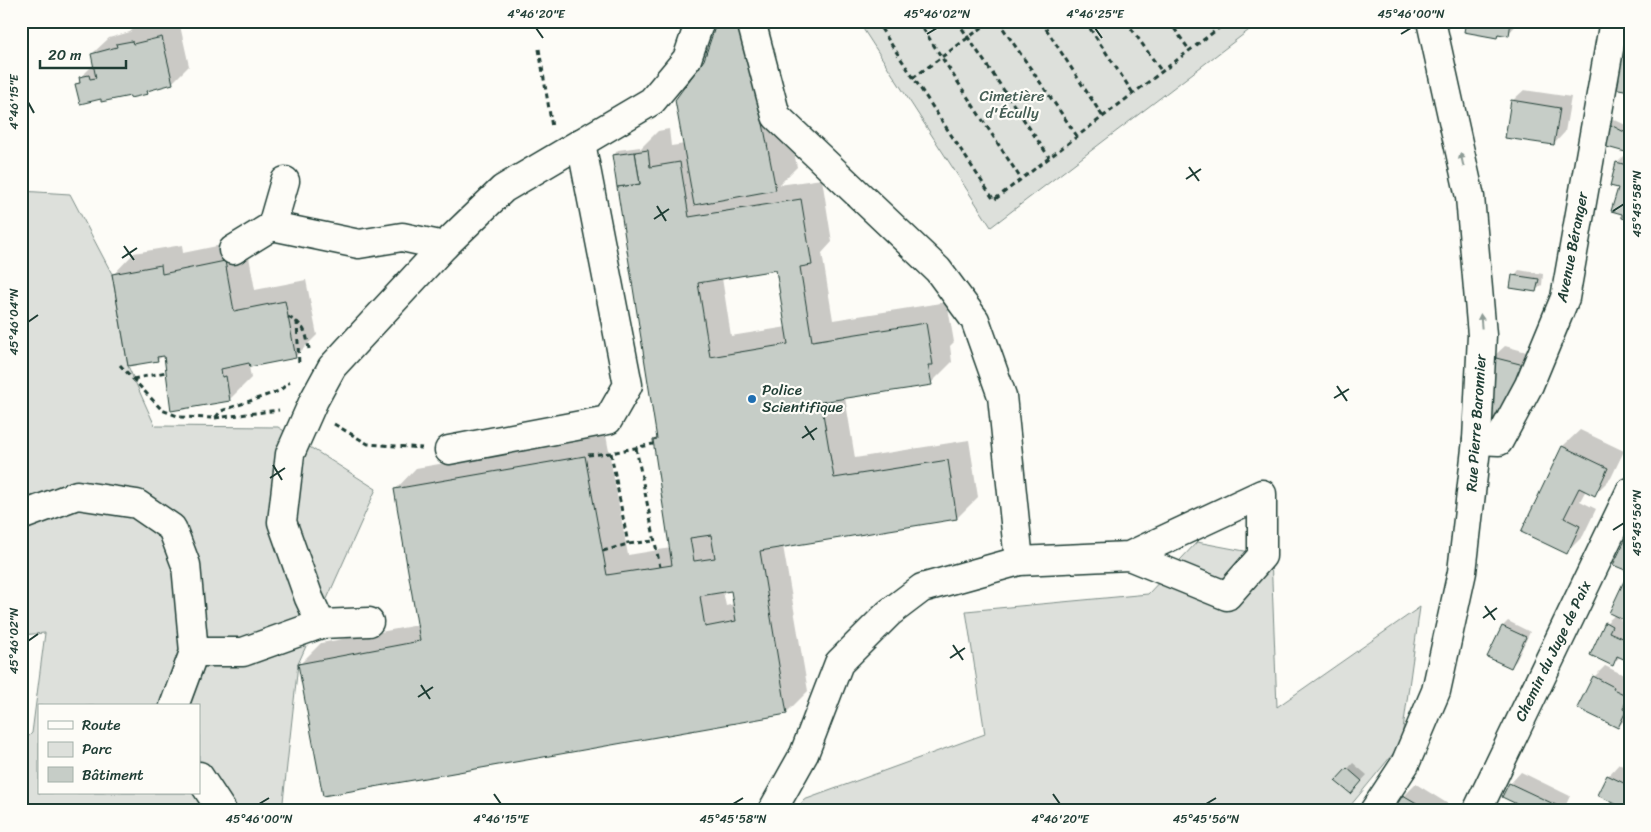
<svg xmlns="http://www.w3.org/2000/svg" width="1651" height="832" font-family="Sriracha,sans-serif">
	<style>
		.green { fill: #dde0db; stroke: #7e8e88; fill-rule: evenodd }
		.shadow { fill: #0003; fill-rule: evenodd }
		.building { fill: #c6cdc7; stroke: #1f3d34; fill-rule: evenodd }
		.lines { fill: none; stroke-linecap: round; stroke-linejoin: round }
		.minor-casing { stroke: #1f3d34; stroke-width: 31 }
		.path { stroke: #1f3d34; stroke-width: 3; stroke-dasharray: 5 4; stroke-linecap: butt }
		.minor { stroke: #fdfcf7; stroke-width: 28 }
		.oneway { fill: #8e9c96 }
		.ticks { fill: none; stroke: #1f3d34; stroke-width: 2 }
		.poi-dot { fill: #1f6fb2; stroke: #fdfcf7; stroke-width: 2 }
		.labels { text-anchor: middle; stroke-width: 4.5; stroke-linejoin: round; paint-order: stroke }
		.park-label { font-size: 15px; fill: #455e55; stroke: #fdfcf7 }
		.street-label { font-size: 15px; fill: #1f3d34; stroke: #fdfcf7 }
		.poi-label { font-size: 15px; fill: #1f3d34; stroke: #fdfcf7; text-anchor: start }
		.neatline { fill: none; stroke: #1f3d34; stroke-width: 2 }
		.ticks-label { font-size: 12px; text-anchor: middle; fill: #1f3d34 }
	</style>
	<rect width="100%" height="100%" fill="#fdfcf7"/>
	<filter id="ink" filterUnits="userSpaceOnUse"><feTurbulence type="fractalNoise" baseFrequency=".02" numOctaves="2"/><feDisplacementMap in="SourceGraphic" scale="10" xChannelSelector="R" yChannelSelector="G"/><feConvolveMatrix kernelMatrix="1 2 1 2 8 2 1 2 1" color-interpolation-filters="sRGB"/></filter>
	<g filter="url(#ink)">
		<!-- green -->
		<g class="green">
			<polygon points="858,21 1261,21 991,227"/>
			<path d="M21,191L70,194L112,274L128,366L155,426L278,427L376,489L298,664L282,811H21V744L32,733L45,633L21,635ZM39,706H199V793H39Z"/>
			<polygon points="1197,542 1271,556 1277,707 1420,607 1401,744 1346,811 794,811 804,800 985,734 966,611 1148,594"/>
		</g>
		<!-- shadow -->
		<g class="shadow">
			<polygon points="179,21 189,66 172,83 152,88 147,93 102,98 77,84 81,80 80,78 94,64 92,54 109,38 130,32 134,28 149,25 149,28"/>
			<path d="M718,21H768L797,167L779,185L822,179L832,242L822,253L833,320L947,302L954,342L950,346L952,362L931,383L845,397L855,458L969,440L978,497L957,518L783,546L808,691L786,713L300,664L321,643L418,625L395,490L416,468L606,435L628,555L671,548L654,440L658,436L613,156L618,150L640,147V149L658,131L669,129L671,146L685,144L705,61ZM777,269L787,327L731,336L722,278ZM732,590L734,604L726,606L723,591Z"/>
			<polygon points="1467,21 1520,21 1508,34 1500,33 1497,36"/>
			<polygon points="1630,40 1630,89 1621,49"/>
			<polygon points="1524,90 1571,97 1565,132 1554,144 1512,101"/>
			<polygon points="1613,119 1630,127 1630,218 1619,187 1617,163 1628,152 1608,124"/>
			<polygon points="246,240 255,290 306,280 317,335 295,357 248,361 251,378 229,400 165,355 157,360 113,275 134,253 182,245 183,253"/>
			<polygon points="1519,270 1543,274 1542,285 1536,290 1514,276"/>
			<polygon points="1505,346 1534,354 1490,419 1493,357"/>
			<polygon points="1580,430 1624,451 1611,478 1595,494 1586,490 1580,501 1596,509 1583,536 1566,553 1522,532 1563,446"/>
			<polygon points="1630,577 1630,622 1621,618 1620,620 1630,625 1630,660 1621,656 1612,664 1606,623 1615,615 1611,613 1625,581"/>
			<polygon points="1508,621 1530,632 1516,661 1511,666 1489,656 1503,626"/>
			<polygon points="1605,666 1624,675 1623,677 1630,680 1630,714 1618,727 1594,677"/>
			<polygon points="1353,763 1367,775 1356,787 1337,781"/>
			<polygon points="1619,764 1630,770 1630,809 1608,776"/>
			<polygon points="1521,772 1570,796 1563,811 1528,811 1529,809 1510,784"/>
			<polygon points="1416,784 1453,807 1451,811 1395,811 1404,796"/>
			<polygon points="1570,805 1583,810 1582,811 1564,811"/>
		</g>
		<!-- building -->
		<g class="building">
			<polygon points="717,21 743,21 776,190 694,205 675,100 704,60"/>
			<polygon points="1466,21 1511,21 1509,36 1498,34 1497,38 1464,32"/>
			<polygon points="162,37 173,84 147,91 148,94 130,98 130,96 101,102 101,99 80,104 75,84 80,83 79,77 89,75 90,79 96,78 91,54 117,47 116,44 132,41 133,44"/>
			<polygon points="1619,49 1630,50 1630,91 1613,88"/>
			<polygon points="1511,100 1560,108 1554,145 1505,138"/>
			<polygon points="1607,123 1630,135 1629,153 1603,146"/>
			<path d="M648,150L650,167L680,162L689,217L801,199L812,265L800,267L812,341L926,323L933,365H928L932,385L821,402L834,478L948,460L957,519L760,551L787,714L323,796L298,664L420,641L394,489L585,456L607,575L672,565L653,440L657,439L617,187L640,184L635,152ZM776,270L788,344L710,357L698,283ZM711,535L715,558L694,561L690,538ZM731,591L736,621L705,627L700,596Z"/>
			<polygon points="635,152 640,184 617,187 612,155"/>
			<polygon points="1616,162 1630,166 1630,220 1622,218 1622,214 1611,211 1618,188 1610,186"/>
			<polygon points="225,261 234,311 285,301 296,358 250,367 249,363 221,369 222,377 226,376 230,401 171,411 164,356 157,357 158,361 128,366 112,274 161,265 162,274"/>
			<polygon points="1512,275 1539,279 1536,292 1510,288"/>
			<polygon points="1492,357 1524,365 1498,421 1489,420"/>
			<polygon points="1562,446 1608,468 1595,496 1579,488 1564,518 1580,526 1567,554 1521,532"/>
			<polygon points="1630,530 1630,572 1613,565"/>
			<polygon points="1624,581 1630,583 1630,623 1609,613"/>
			<polygon points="1605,622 1612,626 1609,632 1625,639 1628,633 1630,634 1630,662 1617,656 1613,666 1590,655"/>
			<polygon points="1502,626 1526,637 1511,668 1487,657"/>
			<polygon points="1593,676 1614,687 1613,689 1628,696 1623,709 1626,711 1618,728 1577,708"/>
			<polygon points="1347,768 1362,781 1351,794 1335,781"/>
			<polygon points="1607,775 1630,786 1630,811 1597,795"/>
			<polygon points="1509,783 1560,807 1558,811 1526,811 1527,809 1502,797"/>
			<polygon points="1403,795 1430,811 1393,811"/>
		</g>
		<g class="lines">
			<defs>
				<g id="minor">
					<polyline points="751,21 776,116 938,270 975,320 1002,396 1019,561"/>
					<polyline points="272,226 359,244 402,237 444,246"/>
					<polyline points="233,250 272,226 285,181"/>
					<polyline points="1477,440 1499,441 1529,385 1565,298 1614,21"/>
					<polyline points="449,450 608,420 628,385 581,143"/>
					<polyline points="21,516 77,495 137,504 172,528 186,565 194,652 174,706"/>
					<polyline points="321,624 309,598 282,522 290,454 314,400 332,367 444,246 503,189 652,101 687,59 700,21"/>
					<polyline points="194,652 243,652 321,624 369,622"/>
					<polyline points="199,776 222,811"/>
					<polyline points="772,811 804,754 839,663 889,613 922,588 1019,561 1129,556 1227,596 1262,556 1262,494 1129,556"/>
					<polyline points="1374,811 1405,764 1436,691 1462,572 1477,440 1482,335 1470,197 1431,21"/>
					<polyline points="1477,811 1630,492"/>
				</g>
			</defs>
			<!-- minor casing -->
			<use href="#minor" class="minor-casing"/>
			<!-- path -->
			<g class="path">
				<polyline points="876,21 994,200 1228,21"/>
				<polyline points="918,21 1021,179"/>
				<polyline points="957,21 1049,157"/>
				<polyline points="998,21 1077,136"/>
				<polyline points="1041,21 1103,117"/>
				<polyline points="1085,21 1133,93"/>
				<polyline points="1126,21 1162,72"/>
				<polyline points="1169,21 1190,51"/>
				<polyline points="539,49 552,127"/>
				<polyline points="913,78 991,21"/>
				<path d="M288,317C305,325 306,332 309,349"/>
				<polyline points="297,321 299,365"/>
				<polyline points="120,365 162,410 180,417 215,418 221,411 279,391 290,382"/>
				<polyline points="133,379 166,372"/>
				<polyline points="215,418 279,410"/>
				<polyline points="334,424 368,444 422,448"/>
				<polyline points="636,448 660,567"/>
				<polyline points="611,453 628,544"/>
				<polyline points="588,455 611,453 653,444"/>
				<polyline points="603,551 628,544 653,541"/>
			</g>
			<!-- minor -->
			<use href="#minor" class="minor"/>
		</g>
		<!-- one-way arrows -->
		<defs><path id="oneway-solid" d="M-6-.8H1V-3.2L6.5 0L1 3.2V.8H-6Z" transform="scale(1.25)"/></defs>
		<g class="oneway">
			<use href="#oneway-solid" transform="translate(1462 160) rotate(-103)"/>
			<use href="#oneway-solid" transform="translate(1481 321) rotate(-95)"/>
		</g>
	</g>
	<!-- ticks -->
	<path class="ticks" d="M536,28L543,38M1095,28L1102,38M927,34L937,28M1401,34L1411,28M28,102L34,113M1189,167L1199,181M1186,179L1201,169M657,206L666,221M1613,211L1624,204M654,219L669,209M124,246L134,260M122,258L137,248M28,322L38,315M1337,386L1347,401M1334,398L1349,389M805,426L814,440M802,438L817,428M273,465L282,480M270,478L285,468M1613,530L1624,523M1485,606L1495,620M1483,618L1497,608M28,641L38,634M953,645L963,660M950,658L965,648M421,685L430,699M418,697L433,687M494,794L501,804M1053,794L1060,804M259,804L269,798M733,804L743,798M1206,804L1216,798"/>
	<!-- markers -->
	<circle class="poi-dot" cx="752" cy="399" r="5"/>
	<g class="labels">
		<!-- park labels -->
		<g class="park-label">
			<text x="1012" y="101">Cimetière<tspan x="1012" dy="17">d'Écully</tspan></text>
		</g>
		<!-- street labels -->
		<g class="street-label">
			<text transform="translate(1572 247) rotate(-79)" y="5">Avenue Béranger</text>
			<text transform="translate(1476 423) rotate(-86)" y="5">Rue Pierre Baronnier</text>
			<text transform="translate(1553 651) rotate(-64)" y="5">Chemin du Juge de Paix</text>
		</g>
		<!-- poi labels -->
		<g class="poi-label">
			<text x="762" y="395">Police<tspan x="762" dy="17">Scientifique</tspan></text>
		</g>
	</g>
	<!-- margin -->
	<rect width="1651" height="832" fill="none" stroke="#fdfcf7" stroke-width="55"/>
	<!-- legend -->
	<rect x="38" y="704" width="162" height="90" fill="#fdfcf7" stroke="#a4b0a9"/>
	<rect x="48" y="721" width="25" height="8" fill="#fdfcf7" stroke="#a4b0a9"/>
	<text x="82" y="730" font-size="15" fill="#1f3d34">Route</text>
	<rect x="48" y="742" width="25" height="15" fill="#dde0db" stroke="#a4b0a9"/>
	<text x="82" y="754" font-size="15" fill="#1f3d34">Parc</text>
	<rect x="48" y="767" width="25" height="15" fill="#c6cdc7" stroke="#a4b0a9"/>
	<text x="82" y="780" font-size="15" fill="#1f3d34">Bâtiment</text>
	<!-- scale -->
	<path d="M40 60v8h86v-8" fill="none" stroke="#1f3d34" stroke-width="2.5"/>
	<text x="48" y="60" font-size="15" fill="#1f3d34" stroke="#fdfcf7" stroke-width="4" paint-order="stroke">20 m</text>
	<rect x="28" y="28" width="1596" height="776" class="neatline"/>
	<g class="ticks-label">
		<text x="536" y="18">4°46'20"E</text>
		<text x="937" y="18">45°46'02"N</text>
		<text x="1095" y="18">4°46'25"E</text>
		<text x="1411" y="18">45°46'00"N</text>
		<text transform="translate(14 102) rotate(-90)" y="4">4°46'15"E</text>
		<text transform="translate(1637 204) rotate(-90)" y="4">45°45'58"N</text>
		<text transform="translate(14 322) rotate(-90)" y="4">45°46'04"N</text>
		<text transform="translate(1637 523) rotate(-90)" y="4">45°45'56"N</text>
		<text transform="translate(14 641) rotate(-90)" y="4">45°46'02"N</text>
		<text x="259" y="823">45°46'00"N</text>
		<text x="501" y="823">4°46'15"E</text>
		<text x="733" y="823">45°45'58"N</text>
		<text x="1060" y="823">4°46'20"E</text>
		<text x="1206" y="823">45°45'56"N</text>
	</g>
</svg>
